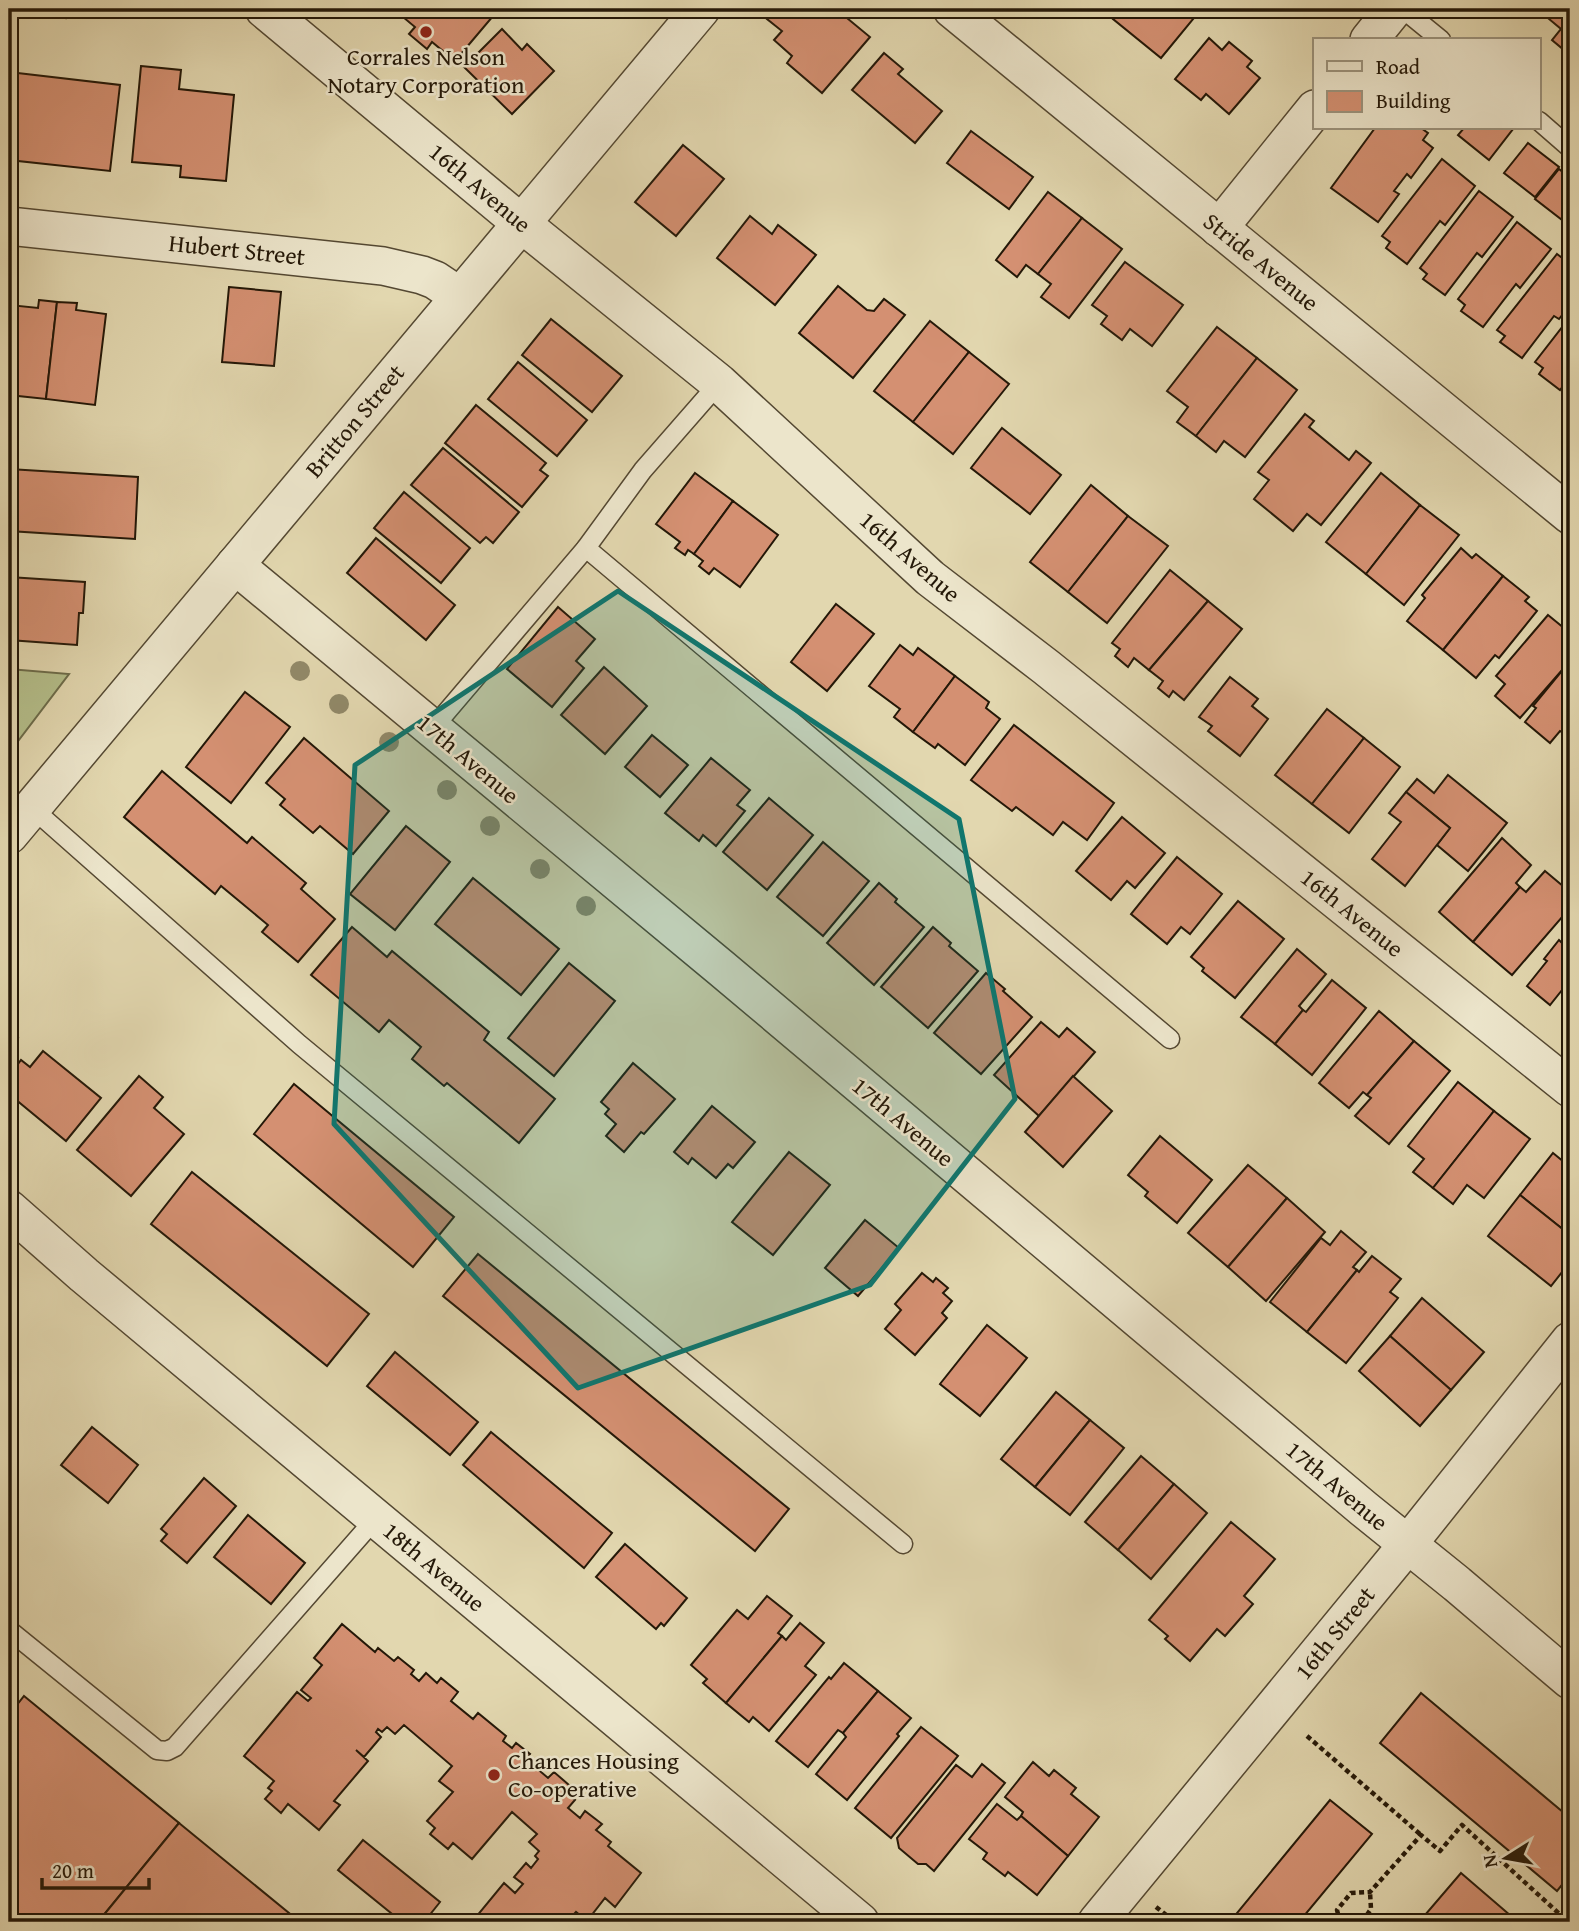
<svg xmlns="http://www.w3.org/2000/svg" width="1579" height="1931" font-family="'Gentium Book Plus',serif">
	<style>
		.green { fill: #b4be8a; stroke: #6c6b49; stroke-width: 2 }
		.building { fill: #d49072; stroke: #241808; stroke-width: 2 }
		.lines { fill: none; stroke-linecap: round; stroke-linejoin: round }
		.lane-casing { stroke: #544832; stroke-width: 21 }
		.street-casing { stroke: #544832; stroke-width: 40 }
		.path { stroke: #241808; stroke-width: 4.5; stroke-dasharray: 5 3.5; stroke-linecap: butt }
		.lane { stroke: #ece5cb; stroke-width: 18 }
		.street { stroke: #ece5cb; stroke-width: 37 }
		.tree { fill: #918969 }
		.marked { fill: #0f766e; fill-opacity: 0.2; stroke: #0f766e; stroke-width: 5; stroke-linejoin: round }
		.poi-dot { fill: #8f2418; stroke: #ece5cb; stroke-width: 2.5 }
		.labels { text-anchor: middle; stroke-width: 5; stroke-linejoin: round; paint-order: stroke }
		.poi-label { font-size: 24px; fill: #241808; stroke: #ece5cb }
		.street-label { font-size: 24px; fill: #241808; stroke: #ece5cb }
	</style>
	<rect width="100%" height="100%" fill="#e2d7af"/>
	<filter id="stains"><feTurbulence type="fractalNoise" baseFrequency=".00286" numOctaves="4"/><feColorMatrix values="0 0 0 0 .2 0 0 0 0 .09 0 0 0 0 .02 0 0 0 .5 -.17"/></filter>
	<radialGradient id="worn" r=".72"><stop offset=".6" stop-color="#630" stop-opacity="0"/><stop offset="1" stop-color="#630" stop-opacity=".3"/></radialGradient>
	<!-- green -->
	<polygon class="green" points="9,669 69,674 9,753"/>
	<!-- building -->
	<g class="building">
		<polygon points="55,9 74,9 66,18"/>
		<polygon points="400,9 499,9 455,61 432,42 427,49 409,34 415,27 397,12"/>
		<polygon points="775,9 836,9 870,37 822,93 787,63 792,56 774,40 782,31 767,19"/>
		<polygon points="1121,9 1183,9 1194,18 1161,58 1113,19"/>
		<polygon points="1558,9 1570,9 1570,55 1552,40 1561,29 1549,19"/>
		<polygon points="502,29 522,50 527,44 554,71 512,114 464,67"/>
		<polygon points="1209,38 1222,50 1229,42 1252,61 1247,67 1260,78 1229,114 1206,94 1201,100 1175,79"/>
		<polygon points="884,53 903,69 898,74 942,111 915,143 852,90"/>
		<polygon points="141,66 181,70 179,89 234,95 226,181 180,177 181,166 132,162"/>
		<polygon points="9,72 120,85 110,171 9,160"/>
		<polygon points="1375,128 1421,128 1428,133 1423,140 1433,148 1411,178 1407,174 1394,191 1399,194 1378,222 1331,188"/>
		<polygon points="1464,128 1511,128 1513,129 1489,160 1458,135"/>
		<polygon points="971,131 1033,177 1009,209 947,163"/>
		<polygon points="1528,143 1559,167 1535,197 1504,173"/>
		<polygon points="683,145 724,179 676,236 635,202"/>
		<polygon points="1442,159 1475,186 1445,225 1440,221 1407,264 1386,248 1390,242 1382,236"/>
		<polygon points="1559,169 1570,178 1570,217 1566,223 1535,199"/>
		<polygon points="1479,191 1513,217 1482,257 1477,253 1445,295 1423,279 1427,274 1420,268"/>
		<polygon points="1048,192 1082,218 1038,274 1026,265 1017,277 996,260"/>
		<polygon points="750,216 772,234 778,225 816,255 775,305 717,258"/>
		<polygon points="1082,218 1122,249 1069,318 1041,297 1051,284 1038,274"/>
		<polygon points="1517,222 1551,249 1520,288 1516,284 1483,327 1461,311 1465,305 1458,299"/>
		<polygon points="1557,254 1570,264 1570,305 1559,319 1554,316 1522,358 1500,342 1505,336 1497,330"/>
		<polygon points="1125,262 1183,305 1152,346 1130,329 1122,340 1101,324 1107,316 1092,305"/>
		<polygon points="838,286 867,310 874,311 884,299 905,315 853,378 799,333"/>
		<polygon points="229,287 281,292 274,366 222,362"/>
		<polygon points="39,300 57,302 46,399 9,395 10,305 38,308"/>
		<polygon points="57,302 77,303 76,310 106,314 95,405 46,399"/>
		<polygon points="1570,317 1570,377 1560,390 1539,374 1543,368 1535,362"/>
		<polygon points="551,319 622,376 592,412 522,355"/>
		<polygon points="930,321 969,352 913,422 874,391"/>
		<polygon points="1217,327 1257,358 1196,436 1177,422 1188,407 1167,391"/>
		<polygon points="969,352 1009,384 953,454 913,422"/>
		<polygon points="1257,358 1297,390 1245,457 1224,441 1216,452 1196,436"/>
		<polygon points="518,362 587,420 557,456 488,399"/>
		<polygon points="476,405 546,463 540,470 548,476 522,507 445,443"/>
		<polygon points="1305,414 1314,421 1309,427 1349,460 1356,451 1371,463 1321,525 1307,514 1293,531 1254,499 1269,480 1258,472"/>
		<polygon points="1002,428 1061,475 1030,514 971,468"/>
		<polygon points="443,448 519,512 493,543 486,537 480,543 411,485"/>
		<polygon points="9,469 138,477 135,539 9,531"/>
		<polygon points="695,473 733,501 694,554 688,550 685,555 675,548 680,542 656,524"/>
		<polygon points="1381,473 1420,505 1366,574 1326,542"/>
		<polygon points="1091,485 1128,516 1068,592 1030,562"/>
		<polygon points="404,492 470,548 441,583 374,528"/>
		<polygon points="733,501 778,535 740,587 714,568 709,574 699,566 703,561 694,554"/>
		<polygon points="1420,505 1459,535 1404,605 1366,574"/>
		<polygon points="1128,516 1168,546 1107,623 1068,592"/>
		<polygon points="376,538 455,605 426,640 347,573"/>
		<polygon points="1461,548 1472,558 1476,554 1503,576 1443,650 1407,621 1425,598 1422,595"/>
		<polygon points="1170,570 1208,601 1149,670 1134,658 1128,667 1115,656 1120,649 1112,643"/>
		<polygon points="1503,576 1529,597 1525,601 1537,611 1499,658 1495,655 1476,678 1443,650"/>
		<polygon points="9,577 85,582 83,613 79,613 77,645 9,640"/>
		<polygon points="1208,601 1242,629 1184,700 1173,691 1169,697 1158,688 1163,681 1149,670"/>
		<polygon points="836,604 874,634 827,691 791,662"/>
		<polygon points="558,607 595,639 576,661 584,668 552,707 507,669"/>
		<polygon points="1548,615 1570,633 1570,661 1520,718 1495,696 1505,684 1496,676"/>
		<polygon points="900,645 913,655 918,648 955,676 913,732 894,717 900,709 869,686"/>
		<polygon points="1570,661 1570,737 1560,731 1550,743 1525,722 1536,708 1533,706"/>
		<polygon points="604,667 647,706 605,754 561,715"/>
		<polygon points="955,676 989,702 986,708 1000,719 965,765 938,744 935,748 913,732"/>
		<polygon points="1230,677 1258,699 1252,706 1268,719 1240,756 1208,731 1212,726 1199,717"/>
		<polygon points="245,692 290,727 231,803 186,767"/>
		<polygon points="1327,709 1364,738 1312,804 1275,775"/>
		<polygon points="1014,725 1114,803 1087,840 1063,822 1053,835 1016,807 1012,811 971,780"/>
		<polygon points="652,735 688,765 660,797 625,767"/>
		<polygon points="304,738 389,811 353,854 320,826 313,833 280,805 285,799 266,783"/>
		<polygon points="1364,738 1400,767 1349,833 1312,804"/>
		<polygon points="711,758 750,790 737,805 745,811 716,846 703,835 699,841 665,813"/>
		<polygon points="162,771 247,843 252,837 306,883 301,889 335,919 298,962 262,932 268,925 221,886 215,894 124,817"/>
		<polygon points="1448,775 1507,823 1468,871 1437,845 1450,828 1406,792 1417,779 1434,793"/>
		<polygon points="1406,792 1450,828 1405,886 1372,859 1401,822 1389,813"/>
		<polygon points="769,798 813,835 767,890 723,852"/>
		<polygon points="1122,817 1165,853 1135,888 1127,881 1111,900 1076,871"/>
		<polygon points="406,826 450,862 395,930 350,894"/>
		<polygon points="1502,838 1531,865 1516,883 1520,887 1473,942 1439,912"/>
		<polygon points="823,842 869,881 823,936 777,897"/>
		<polygon points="1177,857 1222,894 1190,934 1181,927 1167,944 1131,914"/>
		<polygon points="1545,871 1570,892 1570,908 1512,975 1473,942 1520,887 1526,892"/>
		<polygon points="473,878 559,949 521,995 435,924"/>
		<polygon points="879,883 897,899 895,902 924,927 874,985 827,943"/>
		<polygon points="1238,901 1284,939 1235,998 1202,971 1204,968 1191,957"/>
		<polygon points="352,927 387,957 392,951 489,1032 484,1040 555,1099 519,1143 447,1083 444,1086 412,1059 421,1047 389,1020 379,1032 311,975"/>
		<polygon points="933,927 951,943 949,946 978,971 928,1028 881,987"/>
		<polygon points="1570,930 1570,980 1550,1005 1527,986 1547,961 1544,959 1559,940 1561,942"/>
		<polygon points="1297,949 1326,974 1299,1006 1303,1010 1275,1044 1241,1017"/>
		<polygon points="569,963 615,1001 554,1076 508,1038"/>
		<polygon points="986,973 1005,989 1003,991 1032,1017 981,1074 934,1033"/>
		<polygon points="1332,980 1366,1008 1312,1075 1275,1044 1303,1010 1306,1012"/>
		<polygon points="1379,1011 1414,1041 1367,1095 1363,1092 1349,1108 1319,1083"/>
		<polygon points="1041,1022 1059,1037 1067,1028 1095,1052 1039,1116 994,1075"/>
		<polygon points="9,1030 18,1038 9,1050"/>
		<polygon points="1414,1041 1450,1071 1389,1144 1355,1116 1371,1098 1367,1095"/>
		<polygon points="43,1051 101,1098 66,1141 9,1094 9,1076 21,1060 30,1067"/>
		<polygon points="633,1063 675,1099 644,1134 641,1132 624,1152 606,1136 616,1124 605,1114 609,1109 601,1102"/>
		<polygon points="139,1076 163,1097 154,1108 184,1134 131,1196 77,1150"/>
		<polygon points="1073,1076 1112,1111 1063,1167 1025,1132"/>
		<polygon points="1458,1082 1494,1111 1433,1188 1413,1172 1424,1159 1408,1146"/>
		<polygon points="294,1084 454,1217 413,1267 254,1134"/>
		<polygon points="712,1106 755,1142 733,1168 728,1164 716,1178 692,1158 688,1164 674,1152"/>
		<polygon points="1494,1111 1530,1139 1484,1198 1467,1185 1453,1204 1433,1188"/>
		<polygon points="1160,1136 1212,1180 1177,1223 1145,1196 1148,1192 1128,1175"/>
		<polygon points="789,1152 830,1185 773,1255 732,1222"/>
		<polygon points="1553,1153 1570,1167 1570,1235 1520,1195"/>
		<polygon points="1248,1165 1287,1198 1228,1267 1188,1233"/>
		<polygon points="192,1172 369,1314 327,1366 151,1224"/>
		<polygon points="1520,1195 1570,1235 1570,1262 1551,1286 1488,1236"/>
		<polygon points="1287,1198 1325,1232 1266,1301 1228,1267"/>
		<polygon points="865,1220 899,1248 858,1296 825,1268"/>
		<polygon points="1341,1231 1366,1252 1353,1267 1357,1270 1307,1332 1270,1302 1321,1238 1330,1245"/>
		<polygon points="478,1254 789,1509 755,1551 443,1296"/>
		<polygon points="1372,1256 1401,1279 1390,1292 1398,1298 1346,1363 1307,1332 1357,1270 1359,1272"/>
		<polygon points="922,1273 933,1282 936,1278 948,1288 943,1293 952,1301 942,1313 947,1318 915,1355 885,1329 901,1310 895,1304"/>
		<polygon points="1422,1298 1484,1352 1451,1390 1390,1336"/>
		<polygon points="987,1325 1027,1358 980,1416 940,1384"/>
		<polygon points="1390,1336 1451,1390 1420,1426 1359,1371"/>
		<polygon points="395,1352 478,1422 450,1455 367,1386"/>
		<polygon points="1056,1392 1090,1420 1035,1487 1001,1459"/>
		<polygon points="1090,1420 1124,1448 1070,1515 1035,1487"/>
		<polygon points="92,1427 138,1465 108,1503 61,1465"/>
		<polygon points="491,1432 612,1533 584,1568 463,1465"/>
		<polygon points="1141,1456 1174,1484 1118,1550 1085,1522"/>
		<polygon points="204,1478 236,1506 187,1563 161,1541 167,1534 161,1529"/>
		<polygon points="1174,1484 1207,1513 1151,1579 1118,1550"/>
		<polygon points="248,1515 305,1563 271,1604 214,1557"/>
		<polygon points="1231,1522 1275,1559 1244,1596 1253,1604 1225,1636 1217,1629 1190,1661 1165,1639 1168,1636 1149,1620"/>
		<polygon points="625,1544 687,1598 664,1626 661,1623 656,1629 596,1577"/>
		<polygon points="767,1596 792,1616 778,1633 782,1636 726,1703 703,1683 707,1679 691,1665 737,1610 748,1619"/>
		<polygon points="800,1623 824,1643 805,1666 816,1675 769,1731 753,1717 749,1722 726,1703 782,1636 786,1640"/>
		<polygon points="342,1624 375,1652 378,1648 394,1661 398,1657 414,1670 411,1674 419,1681 426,1673 437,1683 441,1678 458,1692 451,1701 473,1719 478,1713 506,1736 503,1741 512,1748 516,1743 530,1754 526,1759 548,1778 554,1772 569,1785 566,1793 575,1800 568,1808 580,1818 585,1811 602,1824 596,1830 611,1842 608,1846 641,1873 615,1907 605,1898 587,1921 576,1912 567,1922 461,1922 463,1919 466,1922 468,1919 472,1922 504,1883 515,1893 523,1884 514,1877 526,1863 531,1868 538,1859 535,1856 539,1851 529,1842 537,1834 512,1812 472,1859 453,1843 448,1849 430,1834 435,1828 427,1821 453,1792 439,1781 452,1766 404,1725 395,1734 387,1727 382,1732 378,1729 376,1732 381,1737 364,1757 356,1750 368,1761 334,1801 340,1805 319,1830 288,1804 281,1813 265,1799 272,1791 268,1788 274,1781 244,1756 297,1692 308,1701 311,1698 301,1690 322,1665 314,1658"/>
		<polygon points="844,1663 878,1691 843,1733 838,1730 808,1767 776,1741 829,1677 831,1679"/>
		<polygon points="878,1691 911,1718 897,1734 899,1736 847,1800 816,1774 846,1737 843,1733"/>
		<polygon points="1421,1693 1570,1818 1570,1875 1557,1891 1380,1743"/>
		<polygon points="24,1696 179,1823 98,1922 9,1922 9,1715"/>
		<polygon points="921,1727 958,1756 891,1838 855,1808"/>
		<polygon points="1033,1762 1049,1776 1054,1770 1076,1788 1071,1794 1099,1817 1068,1856 1021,1816 1023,1812 1005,1797"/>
		<polygon points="982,1764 1005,1783 934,1871 926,1864 918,1864 899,1848 897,1838 956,1765 972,1777"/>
		<polygon points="1330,1800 1372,1834 1299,1922 1249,1922 1237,1913"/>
		<polygon points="997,1804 1017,1820 1021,1816 1068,1856 1037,1895 1008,1872 1005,1876 983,1859 987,1853 969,1839"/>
		<polygon points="179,1823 300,1922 98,1922"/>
		<polygon points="363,1840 440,1902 424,1922 402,1922 338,1870"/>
		<polygon points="1461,1873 1518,1922 1419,1922"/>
	</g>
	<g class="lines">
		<defs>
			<g id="lane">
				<polyline points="1403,9 1441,40"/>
				<polyline points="1539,121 1570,148"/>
				<polyline points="586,548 1170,1039"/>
				<polyline points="432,729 586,548 643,470 719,383"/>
				<polyline points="32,808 299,1044 903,1544"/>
				<polyline points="9,1630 157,1750 167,1751 175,1747 376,1518"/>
			</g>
			<g id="street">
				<polyline points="264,9 522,224 719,383 930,578 1046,667 1570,1088"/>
				<polyline points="952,9 1570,515"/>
				<polyline points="1369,40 1394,9"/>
				<polyline points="9,226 383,266 422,275 435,280 459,296"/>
				<polyline points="1219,228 1315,109"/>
				<polyline points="235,565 721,968 1364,1509 1457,1584 1570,1680"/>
				<polyline points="9,835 701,9"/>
				<polyline points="9,1209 84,1275 860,1922"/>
				<polyline points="1097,1922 1408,1544 1570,1341"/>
			</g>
		</defs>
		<!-- lane casing -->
		<use href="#lane" class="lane-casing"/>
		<!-- street casing -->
		<use href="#street" class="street-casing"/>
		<!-- path -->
		<g class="path">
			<polyline points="1307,1736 1421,1835"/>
			<polyline points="1156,1907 1175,1922"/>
			<polyline points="1340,1922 1337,1910 1351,1893 1370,1892 1421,1835 1440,1851 1462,1825 1565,1919 1562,1922"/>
			<polyline points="1362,1922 1371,1909 1370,1892"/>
		</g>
		<!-- lane -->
		<use href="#lane" class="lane"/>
		<!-- street -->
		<use href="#street" class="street"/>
	</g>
	<!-- trees -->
	<g class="tree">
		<circle cx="300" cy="671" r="10"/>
		<circle cx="339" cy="704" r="10"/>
		<circle cx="389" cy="742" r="10"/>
		<circle cx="447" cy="790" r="10"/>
		<circle cx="490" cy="826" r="10"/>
		<circle cx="540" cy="869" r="10"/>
		<circle cx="586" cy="906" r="10"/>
	</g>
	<!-- marked area -->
	<path class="marked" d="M618,591L959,819L1015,1099L870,1285L578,1388L334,1124L355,765Z"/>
	<!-- markers -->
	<g class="poi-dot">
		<circle cx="426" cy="32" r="7"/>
		<circle cx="494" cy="1775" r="7"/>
	</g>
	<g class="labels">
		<!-- poi labels -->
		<g class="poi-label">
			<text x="426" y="65">Corrales Nelson<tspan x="426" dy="28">Notary Corporation</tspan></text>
			<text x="508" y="1769" text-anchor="start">Chances Housing<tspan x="508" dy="28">Co-operative</tspan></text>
		</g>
		<!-- street labels -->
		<g class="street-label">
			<text transform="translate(480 188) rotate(40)" y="8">16th Avenue</text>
			<text transform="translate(237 250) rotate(6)" y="8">Hubert Street</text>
			<text transform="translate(1261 262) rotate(39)" y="8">Stride Avenue</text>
			<text transform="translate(355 421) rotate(-50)" y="8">Britton Street</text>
			<text transform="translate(910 557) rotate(41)" y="8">16th Avenue</text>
			<text transform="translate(468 759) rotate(40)" y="8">17th Avenue</text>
			<text transform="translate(1352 913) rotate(39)" y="8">16th Avenue</text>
			<text transform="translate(903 1122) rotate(40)" y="8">17th Avenue</text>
			<text transform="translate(1337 1486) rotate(40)" y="8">17th Avenue</text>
			<text transform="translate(434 1567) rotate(40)" y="8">18th Avenue</text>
			<text transform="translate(1335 1633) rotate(-51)" y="8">16th Street</text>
		</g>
	</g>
	<!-- margin -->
	<rect width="1579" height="1931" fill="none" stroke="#e2d7af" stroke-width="35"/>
	<rect x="10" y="10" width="1558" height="1910" fill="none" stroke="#241808" stroke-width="3.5"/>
	<rect x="18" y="18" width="1544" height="1896" fill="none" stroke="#241808" stroke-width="2"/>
	<!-- legend -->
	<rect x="1313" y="38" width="228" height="91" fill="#ece5cb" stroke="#9c937d" stroke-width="2"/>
	<rect x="1327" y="61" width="35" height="10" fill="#ece5cb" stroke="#9c937d" stroke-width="2"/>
	<text x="1376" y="74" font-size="21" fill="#241808">Road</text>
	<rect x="1327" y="91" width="35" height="21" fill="#d49072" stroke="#9c937d" stroke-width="2"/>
	<text x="1376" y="108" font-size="21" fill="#241808">Building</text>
	<!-- north arrow -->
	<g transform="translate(1506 1858) rotate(259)" stroke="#ece5cb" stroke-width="5" paint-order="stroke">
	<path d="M0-5L12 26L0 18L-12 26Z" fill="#241808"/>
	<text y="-10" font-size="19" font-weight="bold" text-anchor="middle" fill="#241808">N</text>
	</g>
	<!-- scale -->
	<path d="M42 1878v10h107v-10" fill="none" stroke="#241808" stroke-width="3.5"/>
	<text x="52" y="1878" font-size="21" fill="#241808" stroke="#ece5cb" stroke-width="5" paint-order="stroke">20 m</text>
	<rect width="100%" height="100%" filter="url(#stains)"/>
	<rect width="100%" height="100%" fill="url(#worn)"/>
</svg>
